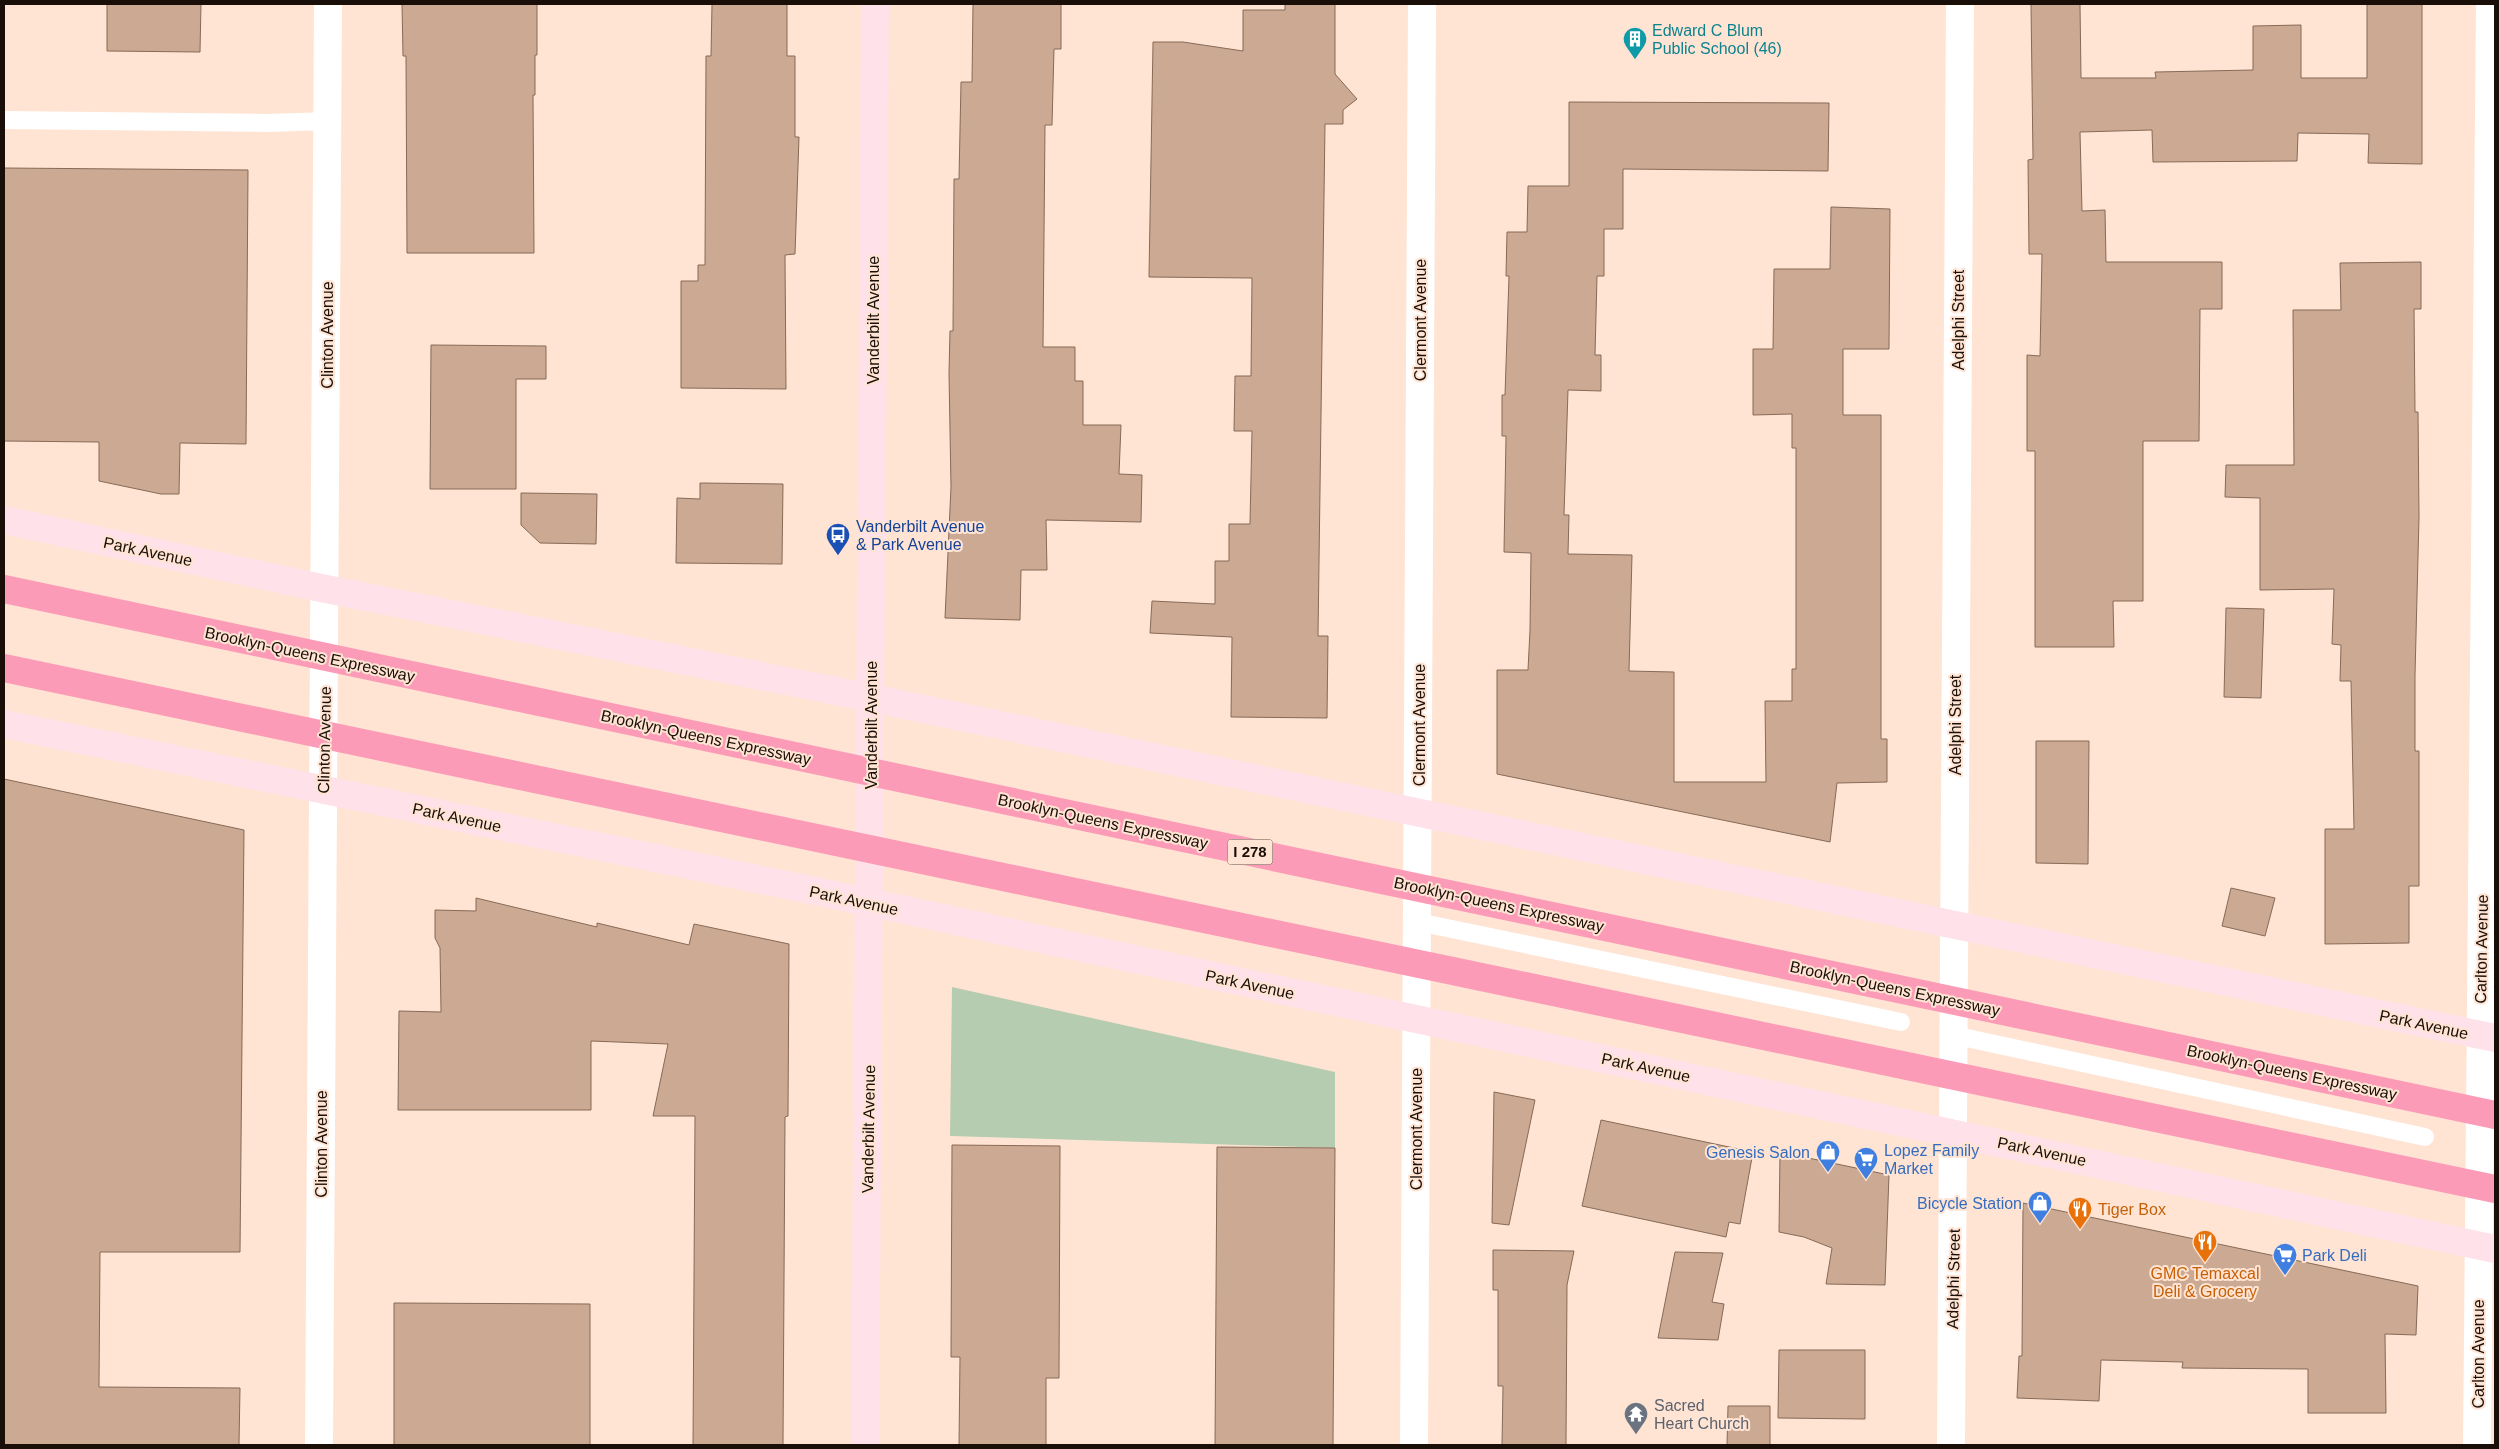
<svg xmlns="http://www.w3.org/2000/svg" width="2499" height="1449" font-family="Arial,sans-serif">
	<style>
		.green { fill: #b5ccb0 }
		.building { fill: #cba993; stroke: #876a57 }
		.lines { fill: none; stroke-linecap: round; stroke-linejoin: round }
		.lane { stroke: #fff; stroke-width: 18 }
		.street { stroke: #fff; stroke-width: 28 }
		.secondary { stroke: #fee1e9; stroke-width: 28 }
		.highway { stroke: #fc9bb7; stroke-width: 28 }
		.labels { text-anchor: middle; stroke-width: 4; stroke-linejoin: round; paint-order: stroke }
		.shield { fill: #ffe4d3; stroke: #5f4f45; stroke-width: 1 }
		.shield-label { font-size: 15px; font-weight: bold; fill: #1a0f08 }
		.culture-label { font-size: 16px; fill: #0d838f; stroke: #ffe4d3; text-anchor: start }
		.street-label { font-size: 16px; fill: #1a0f08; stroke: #ffe4d3 }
		.transit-label { font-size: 16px; fill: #164399; stroke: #ffe4d3; text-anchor: start }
		.shop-label { font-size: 16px; fill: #366cbe; stroke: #ffe4d3; text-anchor: start }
		.food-label { font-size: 16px; fill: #c56008; stroke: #ffe4d3; text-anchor: start }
		.worship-label { font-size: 16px; fill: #5b616d; stroke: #ffe4d3; text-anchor: start }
	</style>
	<rect width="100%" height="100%" fill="#ffe4d3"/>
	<!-- green -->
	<polygon class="green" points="952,987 1335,1072 1335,1148 950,1136"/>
	<!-- building -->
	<g class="building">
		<polygon points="107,4 201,4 200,52 107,51"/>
		<polygon points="402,4 537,4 537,55 535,55 535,95 533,95 534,253 407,253 406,56 403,56"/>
		<polygon points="712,4 787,4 787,56 795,56 795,137 799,137 795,254 785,255 786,389 681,388 681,281 698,281 698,265 705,265 706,56 711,56"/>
		<polygon points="973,4 1061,4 1061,49 1054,49 1052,125 1045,125 1043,347 1075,347 1075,381 1083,381 1083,425 1121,425 1119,474 1142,475 1141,522 1046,520 1047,570 1021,570 1020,620 945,618 951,487 949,373 950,331 953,331 954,179 959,179 961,82 972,82"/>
		<polygon points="1285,4 1335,4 1335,74 1357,99 1343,110 1343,124 1325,124 1318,636 1328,636 1327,718 1231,717 1232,637 1150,633 1152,601 1215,604 1215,561 1229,561 1229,524 1250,524 1252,431 1234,431 1235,376 1251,376 1252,278 1149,277 1153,42 1183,42 1243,51 1243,10 1285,10"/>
		<polygon points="2031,4 2080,4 2081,78 2156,78 2155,72 2253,70 2253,26 2301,25 2301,78 2367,78 2367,4 2422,4 2422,164 2368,163 2369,134 2298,133 2297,161 2153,162 2152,130 2080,132 2082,211 2105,210 2106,262 2222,262 2222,309 2200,309 2199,441 2143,441 2143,601 2113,601 2114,647 2035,647 2035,451 2027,451 2027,355 2040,356 2042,254 2029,254 2028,160 2033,159"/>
		<polygon points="1569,102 1829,103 1828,171 1623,169 1623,229 1604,229 1604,276 1597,276 1595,355 1601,355 1601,391 1568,390 1564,515 1569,515 1568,554 1632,555 1629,671 1674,672 1674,782 1766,782 1765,701 1792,701 1792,669 1796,669 1796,448 1792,448 1792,414 1753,415 1753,349 1773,349 1774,269 1830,269 1831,207 1890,209 1889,349 1843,349 1843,415 1881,415 1881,739 1887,739 1887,782 1837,783 1830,842 1497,774 1497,670 1528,670 1530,630 1531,553 1504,552 1506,436 1502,436 1502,395 1505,395 1509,276 1506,276 1507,232 1527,232 1528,186 1569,186"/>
		<polygon points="4,168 248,170 246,444 180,443 179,494 161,494 99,481 99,442 4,441"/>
		<polygon points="2421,262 2421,309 2414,309 2415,412 2418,412 2419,517 2415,675 2415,751 2419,751 2419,886 2409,886 2409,943 2325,944 2325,829 2354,829 2351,681 2340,681 2341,645 2332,644 2334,589 2260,590 2260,498 2225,497 2226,465 2294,465 2293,310 2341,310 2340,263"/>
		<polygon points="431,345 546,346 546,379 516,379 516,489 430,489"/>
		<polygon points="700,483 783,484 782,564 676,563 677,498 700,499"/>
		<polygon points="521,493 597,494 596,544 540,543 521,525"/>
		<polygon points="2226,608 2264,609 2261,698 2224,697"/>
		<polygon points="2036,741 2089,741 2088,864 2036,863"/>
		<polygon points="4,779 244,830 240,1252 100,1252 99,1387 240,1388 239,1445 4,1445"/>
		<polygon points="2231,888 2275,898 2265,936 2222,926"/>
		<polygon points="476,898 597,927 597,923 689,945 694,924 789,944 788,1116 785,1117 783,1445 693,1445 695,1116 653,1116 668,1044 591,1041 591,1110 398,1110 399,1011 441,1012 440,948 435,938 435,910 476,911"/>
		<polygon points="1494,1092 1535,1100 1509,1225 1492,1223"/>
		<polygon points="1601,1120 1753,1152 1740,1224 1729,1222 1726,1237 1582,1206"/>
		<polygon points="952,1145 1060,1146 1059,1378 1046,1378 1046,1445 959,1445 960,1357 951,1357"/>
		<polygon points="1217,1147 1335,1148 1333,1445 1215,1445"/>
		<polygon points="1780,1152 1889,1175 1885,1285 1826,1284 1832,1248 1804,1237 1779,1232"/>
		<polygon points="2023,1203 2418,1286 2416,1335 2385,1334 2386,1413 2308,1413 2308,1369 2182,1368 2183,1362 2101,1360 2099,1401 2017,1398 2019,1356 2022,1356"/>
		<polygon points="1493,1250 1574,1251 1567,1285 1566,1445 1502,1445 1503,1386 1498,1386 1498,1290 1493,1290"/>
		<polygon points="1675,1252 1723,1253 1712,1302 1724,1304 1718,1340 1658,1338"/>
		<polygon points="394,1303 590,1304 590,1445 394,1445"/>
		<polygon points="1779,1350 1865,1350 1865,1419 1778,1418"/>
		<polygon points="1728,1406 1770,1406 1770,1445 1727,1445"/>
	</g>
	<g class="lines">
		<!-- lane -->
		<g class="lane">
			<polyline points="4,120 268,123 328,121"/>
			<polyline points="1418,922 1901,1022"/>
			<polyline points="1953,1035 2425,1137"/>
		</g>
		<!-- street -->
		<g class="street">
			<polyline points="319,1445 328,4"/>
			<polyline points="1414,1445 1422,4"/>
			<polyline points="1951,1445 1960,4"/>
			<polyline points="2477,1445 2490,4"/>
		</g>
		<!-- secondary -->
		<g class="secondary">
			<polyline points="4,520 326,589 871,698 2495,1038"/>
			<polyline points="4,724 811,890 2495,1249"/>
			<polyline points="865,1445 875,4"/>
		</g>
		<!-- highway -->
		<g class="highway">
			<polyline points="4,589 2495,1115"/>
			<polyline points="4,668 2495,1189"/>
		</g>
	</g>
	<!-- icons -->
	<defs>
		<symbol id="building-pin" viewBox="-11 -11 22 30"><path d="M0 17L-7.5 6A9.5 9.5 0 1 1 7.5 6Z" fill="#0f9aa8" stroke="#ffe4d3"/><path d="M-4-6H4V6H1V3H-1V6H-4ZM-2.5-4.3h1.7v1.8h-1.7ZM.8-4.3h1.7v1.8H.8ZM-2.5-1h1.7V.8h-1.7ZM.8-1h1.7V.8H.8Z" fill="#fff"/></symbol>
		<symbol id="bus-pin" viewBox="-11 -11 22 30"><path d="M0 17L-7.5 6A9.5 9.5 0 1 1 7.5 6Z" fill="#1a4fb4" stroke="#ffe4d3"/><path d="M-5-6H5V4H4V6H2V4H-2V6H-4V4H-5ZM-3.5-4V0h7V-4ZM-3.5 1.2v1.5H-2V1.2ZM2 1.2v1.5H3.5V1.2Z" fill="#fff"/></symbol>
		<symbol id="shop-pin" viewBox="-11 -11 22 30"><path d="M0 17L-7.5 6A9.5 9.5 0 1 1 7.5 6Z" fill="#3f7fe0" stroke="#ffe4d3"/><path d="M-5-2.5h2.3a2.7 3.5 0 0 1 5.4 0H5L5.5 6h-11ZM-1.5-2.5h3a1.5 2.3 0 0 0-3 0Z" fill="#fff"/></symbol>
		<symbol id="supermarket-pin" viewBox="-11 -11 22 30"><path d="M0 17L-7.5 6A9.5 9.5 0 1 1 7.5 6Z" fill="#3f7fe0" stroke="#ffe4d3"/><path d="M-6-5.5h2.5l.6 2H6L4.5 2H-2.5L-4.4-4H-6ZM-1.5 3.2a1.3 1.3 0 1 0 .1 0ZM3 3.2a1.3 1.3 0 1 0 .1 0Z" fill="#fff"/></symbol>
		<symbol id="restaurant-pin" viewBox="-11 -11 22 30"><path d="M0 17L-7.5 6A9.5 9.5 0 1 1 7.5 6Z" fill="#e8710a" stroke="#ffe4d3"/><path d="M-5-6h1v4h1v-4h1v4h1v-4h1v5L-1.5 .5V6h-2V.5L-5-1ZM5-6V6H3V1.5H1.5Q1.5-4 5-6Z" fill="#fff"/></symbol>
		<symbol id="temple-pin" viewBox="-11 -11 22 30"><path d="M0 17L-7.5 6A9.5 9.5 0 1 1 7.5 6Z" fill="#6b7280" stroke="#ffe4d3"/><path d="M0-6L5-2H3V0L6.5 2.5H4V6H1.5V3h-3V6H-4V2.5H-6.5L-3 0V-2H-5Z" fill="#fff"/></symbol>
	</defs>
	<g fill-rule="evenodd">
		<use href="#building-pin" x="1621" y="25" width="28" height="38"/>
		<use href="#bus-pin" x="824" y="521" width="28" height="38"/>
		<use href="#shop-pin" x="1814" y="1138" width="28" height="38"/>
		<use href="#supermarket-pin" x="1852" y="1145" width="28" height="38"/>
		<use href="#shop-pin" x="2026" y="1189" width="28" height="38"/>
		<use href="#restaurant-pin" x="2066" y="1195" width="28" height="38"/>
		<use href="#restaurant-pin" x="2191" y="1228" width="28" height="38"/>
		<use href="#supermarket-pin" x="2271" y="1241" width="28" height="38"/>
		<use href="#temple-pin" x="1622" y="1400" width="28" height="38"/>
	</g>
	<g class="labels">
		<!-- shield labels -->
		<rect class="shield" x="1227.5" y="839.5" width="45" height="25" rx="4"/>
		<g class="shield-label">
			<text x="1250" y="857">I 278</text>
		</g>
		<!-- culture labels -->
		<g class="culture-label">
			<text x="1652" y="36">Edward C Blum<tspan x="1652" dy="18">Public School (46)</tspan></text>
		</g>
		<!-- street labels -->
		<g class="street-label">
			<text transform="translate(873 320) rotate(-90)" y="6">Vanderbilt Avenue</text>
			<text transform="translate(1420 320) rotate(-90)" y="6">Clermont Avenue</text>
			<text transform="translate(1958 320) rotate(-90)" y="6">Adelphi Street</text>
			<text transform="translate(327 335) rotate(-90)" y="6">Clinton Avenue</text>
			<text transform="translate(148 551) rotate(12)" y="6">Park Avenue</text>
			<text transform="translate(310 654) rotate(12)" y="6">Brooklyn-Queens Expressway</text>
			<text transform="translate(871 725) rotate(-90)" y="6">Vanderbilt Avenue</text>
			<text transform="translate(1419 725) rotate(-90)" y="6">Clermont Avenue</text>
			<text transform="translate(1955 725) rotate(-90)" y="6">Adelphi Street</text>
			<text transform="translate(706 737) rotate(12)" y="6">Brooklyn-Queens Expressway</text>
			<text transform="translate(324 740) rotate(-89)" y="6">Clinton Avenue</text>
			<text transform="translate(457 817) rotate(12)" y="6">Park Avenue</text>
			<text transform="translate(1103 821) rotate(12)" y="6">Brooklyn-Queens Expressway</text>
			<text transform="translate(854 900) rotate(12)" y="6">Park Avenue</text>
			<text transform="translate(1499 904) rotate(12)" y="6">Brooklyn-Queens Expressway</text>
			<text transform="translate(2481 949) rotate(-89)" y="6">Carlton Avenue</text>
			<text transform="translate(1250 984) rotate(12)" y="6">Park Avenue</text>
			<text transform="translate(1895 988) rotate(12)" y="6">Brooklyn-Queens Expressway</text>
			<text transform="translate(2424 1024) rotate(12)" y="6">Park Avenue</text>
			<text transform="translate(1646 1067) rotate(12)" y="6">Park Avenue</text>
			<text transform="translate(2292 1072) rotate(12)" y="6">Brooklyn-Queens Expressway</text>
			<text transform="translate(868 1129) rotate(-89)" y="6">Vanderbilt Avenue</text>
			<text transform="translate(1416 1129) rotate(-90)" y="6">Clermont Avenue</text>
			<text transform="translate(321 1144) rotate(-90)" y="6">Clinton Avenue</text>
			<text transform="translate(2042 1151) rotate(12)" y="6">Park Avenue</text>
			<text transform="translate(1953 1279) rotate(-89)" y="6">Adelphi Street</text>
			<text transform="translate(2478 1354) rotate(-90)" y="6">Carlton Avenue</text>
		</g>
		<!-- transit labels -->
		<g class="transit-label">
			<text x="856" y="532">Vanderbilt Avenue<tspan x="856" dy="18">&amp; Park Avenue</tspan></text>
		</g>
		<!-- shop labels -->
		<g class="shop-label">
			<text x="1884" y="1156">Lopez Family<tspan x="1884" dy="18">Market</tspan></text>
			<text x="1810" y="1158" text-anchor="end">Genesis Salon</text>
			<text x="2022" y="1209" text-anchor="end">Bicycle Station</text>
			<text x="2302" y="1261">Park Deli</text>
		</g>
		<!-- food labels -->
		<g class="food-label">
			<text x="2098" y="1215">Tiger Box</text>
			<text x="2205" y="1279" text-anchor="middle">GMC Temaxcal<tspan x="2205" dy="18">Deli &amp; Grocery</tspan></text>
		</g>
		<!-- worship labels -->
		<g class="worship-label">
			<text x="1654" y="1411">Sacred<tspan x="1654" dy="18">Heart Church</tspan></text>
		</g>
	</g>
	<!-- border -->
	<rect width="2499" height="1449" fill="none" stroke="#1a0f08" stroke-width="10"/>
</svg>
